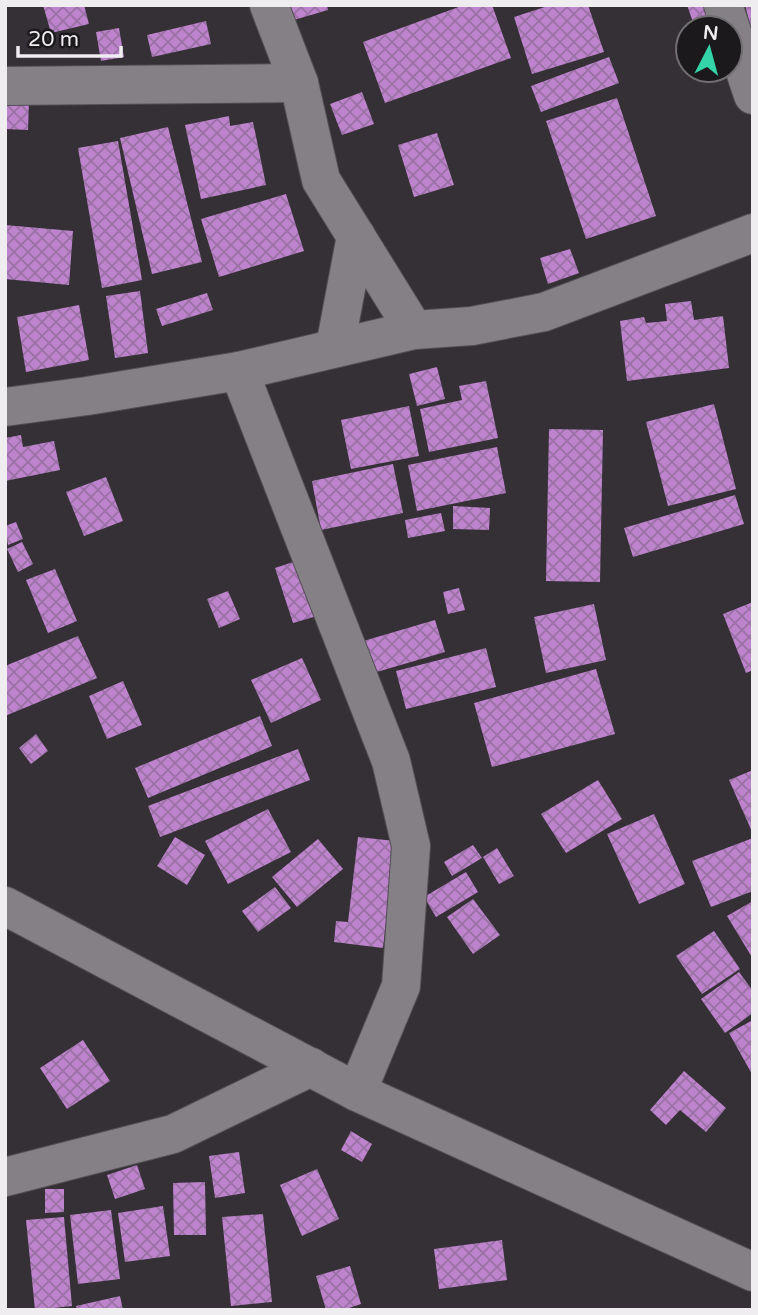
<svg xmlns="http://www.w3.org/2000/svg" width="758" height="1315" font-family="'Varela Round',sans-serif">
	<style>
		.building { fill: url(#building-cross-hatch) }
		.lines { fill: none; stroke-linecap: round; stroke-linejoin: round }
		.minor-casing { stroke: #534f54; stroke-width: 40 }
		.minor { stroke: #858086; stroke-width: 38 }
	</style>
	<defs>
		<pattern id="building-cross-hatch" width="8" height="8" patternUnits="userSpaceOnUse" patternTransform="scale(1.75)"><rect width="8" height="8" fill="#bd83cc"/><path d="M0 0l8 8M0 8l8-8" fill="none" stroke="#9a71a4"/></pattern>
	</defs>
	<rect width="100%" height="100%" fill="#343036"/>
	<!-- building -->
	<g class="building">
		<polygon points="43,5 84,5 89,24 51,33"/>
		<polygon points="290,5 327,5 328,10 294,20"/>
		<polygon points="464,5 492,5 511,58 385,103 363,42"/>
		<polygon points="551,5 588,5 604,52 532,74 514,17"/>
		<polygon points="687,5 707,5 713,21 695,28"/>
		<polygon points="745,5 753,5 753,33 752,33"/>
		<polygon points="206,21 211,44 152,57 147,35"/>
		<polygon points="119,28 124,57 101,61 96,32"/>
		<polygon points="609,57 619,83 541,112 531,86"/>
		<polygon points="362,92 374,124 342,135 330,104"/>
		<polygon points="617,98 656,216 586,239 546,121"/>
		<polygon points="5,100 29,101 28,130 5,129"/>
		<polygon points="229,116 230,126 253,122 266,185 201,199 185,125"/>
		<polygon points="168,127 202,262 152,274 120,138"/>
		<polygon points="437,133 454,185 414,197 398,145"/>
		<polygon points="118,141 142,280 102,288 78,148"/>
		<polygon points="286,194 304,251 219,277 201,219"/>
		<polygon points="5,225 73,231 69,285 5,279"/>
		<polygon points="570,249 579,273 548,284 540,258"/>
		<polygon points="140,291 148,353 115,358 106,296"/>
		<polygon points="207,293 213,310 162,326 156,309"/>
		<polygon points="691,301 694,320 723,316 729,368 627,381 620,321 644,317 646,323 667,321 665,304"/>
		<polygon points="79,305 89,360 26,372 17,317"/>
		<polygon points="437,367 445,399 417,406 409,374"/>
		<polygon points="486,381 498,438 429,452 420,409 462,400 459,386"/>
		<polygon points="714,404 736,489 668,506 646,422"/>
		<polygon points="409,406 419,456 351,469 341,420"/>
		<polygon points="549,429 603,430 600,582 546,581"/>
		<polygon points="21,435 23,447 54,441 60,470 5,481 5,438"/>
		<polygon points="497,447 506,493 417,511 408,465"/>
		<polygon points="393,464 403,513 321,530 312,481"/>
		<polygon points="106,477 123,521 84,536 66,492"/>
		<polygon points="735,495 744,524 633,557 624,528"/>
		<polygon points="453,506 490,508 489,530 453,529"/>
		<polygon points="441,513 445,531 408,538 405,520"/>
		<polygon points="16,522 23,539 8,545 5,526"/>
		<polygon points="22,542 33,564 18,572 7,549"/>
		<polygon points="299,560 317,616 293,623 275,568"/>
		<polygon points="55,569 77,621 48,633 26,580"/>
		<polygon points="459,588 465,610 448,614 443,592"/>
		<polygon points="228,591 240,619 219,628 207,599"/>
		<polygon points="753,602 753,670 746,673 723,614"/>
		<polygon points="594,604 606,660 546,673 534,617"/>
		<polygon points="435,620 445,652 370,674 360,642"/>
		<polygon points="78,636 97,678 5,716 5,666"/>
		<polygon points="486,648 496,687 406,709 396,671"/>
		<polygon points="302,658 321,700 271,723 251,680"/>
		<polygon points="596,669 615,734 492,767 474,703"/>
		<polygon points="123,681 142,725 107,739 89,696"/>
		<polygon points="260,716 272,746 148,798 135,768"/>
		<polygon points="36,734 48,751 31,764 19,748"/>
		<polygon points="298,749 310,780 160,837 148,806"/>
		<polygon points="753,770 753,834 729,780"/>
		<polygon points="598,780 622,819 566,853 541,814"/>
		<polygon points="268,809 291,852 228,884 205,841"/>
		<polygon points="654,814 685,884 639,904 607,834"/>
		<polygon points="175,837 205,855 187,885 157,866"/>
		<polygon points="358,837 395,841 383,948 334,942 336,921 348,922"/>
		<polygon points="753,838 753,891 711,907 692,861"/>
		<polygon points="318,839 343,869 297,907 272,877"/>
		<polygon points="473,845 482,858 452,876 444,862"/>
		<polygon points="497,848 514,876 499,884 483,857"/>
		<polygon points="466,872 478,892 436,917 424,897"/>
		<polygon points="275,887 291,908 258,932 242,911"/>
		<polygon points="473,899 500,935 473,954 447,917"/>
		<polygon points="753,901 753,959 727,916"/>
		<polygon points="714,931 740,969 702,994 676,956"/>
		<polygon points="739,972 753,991 753,1013 725,1033 701,999"/>
		<polygon points="753,1020 753,1076 729,1033"/>
		<polygon points="83,1040 110,1081 67,1109 40,1068"/>
		<polygon points="684,1071 726,1108 706,1132 680,1110 666,1125 650,1110"/>
		<polygon points="351,1131 372,1144 362,1162 341,1150"/>
		<polygon points="239,1152 245,1193 215,1198 209,1156"/>
		<polygon points="137,1165 145,1189 115,1199 107,1175"/>
		<polygon points="317,1169 339,1219 302,1236 280,1185"/>
		<polygon points="205,1182 206,1235 174,1235 173,1183"/>
		<polygon points="45,1189 64,1189 64,1212 45,1213"/>
		<polygon points="163,1206 170,1256 125,1262 118,1213"/>
		<polygon points="111,1210 120,1279 78,1284 70,1215"/>
		<polygon points="263,1214 272,1302 231,1306 222,1217"/>
		<polygon points="64,1217 72,1306 35,1310 26,1220"/>
		<polygon points="502,1240 507,1280 439,1289 434,1249"/>
		<polygon points="350,1266 361,1304 343,1310 326,1310 316,1276"/>
		<polygon points="120,1296 123,1310 77,1310 76,1306"/>
	</g>
	<g class="lines">
		<defs>
			<g id="minor">
				<polyline points="269,5 299,83 321,180 414,330"/>
				<polyline points="723,5 753,95"/>
				<polyline points="5,86 299,83"/>
				<polyline points="335,347 356,236"/>
				<polyline points="239,371 391,761 411,846 401,986 357,1092"/>
				<polyline points="5,407 87,396 239,371 414,330 472,326 544,312 753,233"/>
				<polyline points="5,906 357,1092 753,1272"/>
				<polyline points="5,1177 173,1134 311,1067"/>
			</g>
		</defs>
		<!-- minor casing -->
		<use href="#minor" class="minor-casing"/>
		<!-- minor -->
		<use href="#minor" class="minor"/>
	</g>
	<!-- border -->
	<rect width="758" height="1315" fill="none" stroke="#f0edf1" stroke-width="14"/>
	<!-- north arrow -->
	<g transform="translate(709 49) rotate(6)"><circle r="33" fill="#1b191b" stroke="#706e71" stroke-width="2"/>
	<path d="M0-5L12 26L0 18L-12 26Z" fill="#33d4a8"/>
	<text y="-10" font-size="19" font-weight="bold" text-anchor="middle" fill="#f0edf1">N</text>
	</g>
	<!-- scale -->
	<path d="M18 46v10h103v-10" fill="none" stroke="#f0edf1" stroke-width="3.5"/>
	<text x="28" y="46" font-size="21" fill="#f0edf1" stroke="#1b191b" stroke-width="5" paint-order="stroke">20 m</text>
</svg>
